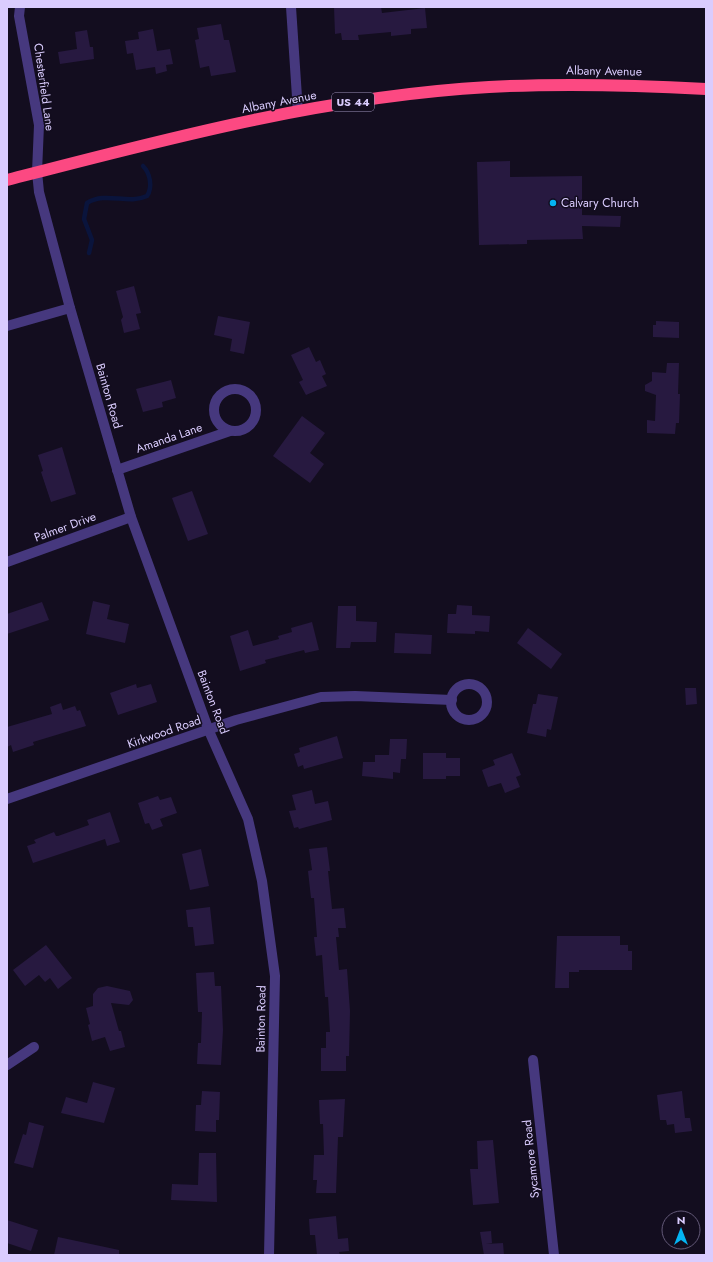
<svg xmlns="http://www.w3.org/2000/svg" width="713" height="1262" font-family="Jost,sans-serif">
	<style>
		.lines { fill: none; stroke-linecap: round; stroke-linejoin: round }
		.stream { stroke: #0a143c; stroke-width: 4.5 }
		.building { fill: #271940 }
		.street { stroke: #46387e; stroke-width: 10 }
		.highway { stroke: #fc4982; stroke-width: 12 }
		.poi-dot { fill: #04b4f3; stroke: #130d1f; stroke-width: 1.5 }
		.labels { text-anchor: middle; stroke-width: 3; stroke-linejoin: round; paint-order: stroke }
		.shield { fill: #130d1f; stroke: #9e93bb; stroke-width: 1 }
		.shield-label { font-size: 11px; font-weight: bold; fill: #daccfe }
		.street-label { font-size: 12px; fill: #daccfe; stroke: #130d1f }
		.poi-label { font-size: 12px; fill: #daccfe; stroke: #130d1f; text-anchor: start }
	</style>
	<rect width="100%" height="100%" fill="#130d1f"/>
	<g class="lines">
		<!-- stream -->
		<path class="stream" d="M89,253L92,240L84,219L87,203C106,191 128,205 147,196C153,187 150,173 143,166"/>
	</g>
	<!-- building -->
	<g class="building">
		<polygon points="334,7 381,7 382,13 425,8 427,28 411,29 411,34 391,36 391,32 358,35 359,40 342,40 341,33 335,34"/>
		<polygon points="221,24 224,40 229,40 236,72 211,76 209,66 200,68 195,40 199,39 197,28"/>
		<polygon points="153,29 157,51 170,49 173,64 166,65 167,71 156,74 155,67 136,70 133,53 127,54 125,41 139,39 138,32"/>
		<polygon points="87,30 90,47 93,47 94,59 60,64 58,52 77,49 75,32"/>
		<polygon points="510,161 510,177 582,176 582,215 621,216 620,227 582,226 583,239 527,240 527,244 479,245 477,162"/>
		<polygon points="134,286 141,313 136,314 140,329 124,333 121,320 123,317 116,291"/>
		<polygon points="218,316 250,322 244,354 230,351 232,339 214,335"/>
		<polygon points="656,321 679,322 679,338 653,337 653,325 656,325"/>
		<polygon points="309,347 316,362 320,360 326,374 322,376 327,386 306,395 299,382 303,380 291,355"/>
		<polygon points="667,363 679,363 678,394 680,394 679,423 676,423 675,434 647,433 647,420 655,421 656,395 645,391 645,385 652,381 652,372 666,373"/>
		<polygon points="171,380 176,398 162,402 163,407 143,412 136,389"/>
		<polygon points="302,416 325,433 310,453 324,464 310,483 273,456"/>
		<polygon points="62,447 76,494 51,502 41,472 43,471 38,455"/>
		<polygon points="192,491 208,534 188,541 172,498"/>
		<polygon points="93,601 110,605 107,619 129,624 125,643 86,634"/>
		<polygon points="42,602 49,620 7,634 7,614"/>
		<polygon points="457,605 472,606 472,615 490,616 489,632 475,631 475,634 447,633 448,614 456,614"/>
		<polygon points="338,606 356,606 356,621 377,622 376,642 351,642 350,648 336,648"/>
		<polygon points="312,622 319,650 305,653 304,650 265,660 266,663 240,671 230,636 248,630 253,646 279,639 278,636 292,632 291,628"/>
		<polygon points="528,628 562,654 551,669 517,643"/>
		<polygon points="395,633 432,635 431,654 394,653"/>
		<polygon points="136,684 137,688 151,684 157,702 118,715 110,693"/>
		<polygon points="685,688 696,688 697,704 686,705"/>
		<polygon points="538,694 558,697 551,730 547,729 546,737 527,733 533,704 536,704"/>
		<polygon points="61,703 63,710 75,706 77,711 80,710 86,726 33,742 34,745 13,752 11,745 7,747 7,727 52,714 50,707"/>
		<polygon points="337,736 343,758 304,769 303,765 298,767 294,754 300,752 299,748"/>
		<polygon points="390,739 407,739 406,759 401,759 400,773 393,772 393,779 362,776 363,762 375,762 375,755 389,755"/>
		<polygon points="423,753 446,753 446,758 460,758 460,776 446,776 446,779 423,779"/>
		<polygon points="512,753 521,775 516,777 520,787 505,793 501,783 488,787 482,770 495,765 493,760"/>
		<polygon points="312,790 315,804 328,801 332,820 299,829 298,827 294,828 289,811 296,810 292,795"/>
		<polygon points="158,796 160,800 171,797 177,813 160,819 163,826 152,830 149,823 145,824 138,803"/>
		<polygon points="110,812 120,842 107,846 105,839 33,863 27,846 36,843 34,840 54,832 56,836 58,836 89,825 87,820"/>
		<polygon points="327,847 330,871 328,871 332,909 344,908 346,928 338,928 339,937 336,937 339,970 347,969 350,1011 349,1056 346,1056 346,1071 321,1071 321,1048 326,1048 326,1032 330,1032 328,997 325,997 322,955 316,956 314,937 317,937 314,898 311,898 308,871 312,870 309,849"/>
		<polygon points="201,849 209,886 190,890 182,854"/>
		<polygon points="210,907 214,944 195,946 193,927 188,927 186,910"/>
		<polygon points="557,936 620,936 620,945 628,945 628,951 632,951 632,970 579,970 579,972 569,972 569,988 555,988"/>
		<polygon points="46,945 72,978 58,989 50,978 45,982 39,975 25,986 13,970"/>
		<polygon points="214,972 215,986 221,986 223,1030 221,1065 197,1064 198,1043 201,1043 202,1012 198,1012 196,973"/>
		<polygon points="107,986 130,991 133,1000 129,1005 111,1003 119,1031 121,1031 125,1047 110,1051 105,1037 92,1041 88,1025 90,1024 86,1008 93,1006 93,994 98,988"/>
		<polygon points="93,1082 115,1088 104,1123 61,1113 66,1097 87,1103"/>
		<polygon points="202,1091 220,1092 219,1120 216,1120 216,1132 195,1131 196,1105 201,1105"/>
		<polygon points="682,1091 685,1118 690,1118 692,1131 675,1133 674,1124 667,1125 666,1120 660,1120 657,1095"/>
		<polygon points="345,1099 343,1137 338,1137 336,1193 316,1193 317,1180 313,1180 314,1155 324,1155 323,1124 320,1124 319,1100"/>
		<polygon points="29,1122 44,1126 33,1168 14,1163 23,1134 26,1135"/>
		<polygon points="493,1140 499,1203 473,1205 470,1169 478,1169 477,1141"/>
		<polygon points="199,1153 216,1153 217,1202 171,1200 172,1184 198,1185"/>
		<polygon points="336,1216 338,1239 348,1238 349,1251 339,1252 340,1255 317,1255 315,1235 310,1235 309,1219"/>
		<polygon points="7,1220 38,1230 31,1251 7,1243"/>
		<polygon points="491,1231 492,1243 486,1244 503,1243 504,1255 484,1255 480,1232"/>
		<polygon points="58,1237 119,1250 119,1255 54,1255"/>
	</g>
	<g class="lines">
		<!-- street -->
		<g class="street">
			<polyline points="20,7 19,16 39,125 37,172 39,192 70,308 131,517 209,731 248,819 262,881 275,976 269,1255"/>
			<polyline points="291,7 298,112"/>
			<polyline points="7,326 70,308"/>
			<circle cx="235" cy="410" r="21"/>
			<polyline points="117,470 230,431"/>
			<polyline points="7,562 131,517"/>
			<circle cx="469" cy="702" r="18"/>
			<polyline points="7,799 236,720 321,697 355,696 452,700"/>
			<polyline points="533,1060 554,1255"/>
			<polyline points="7,1065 34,1047"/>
		</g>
		<!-- highway -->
		<path class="highway" d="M7,180C165,139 326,96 489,87C561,83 634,85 706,89"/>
	</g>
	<!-- markers -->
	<circle class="poi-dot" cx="553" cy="203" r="4"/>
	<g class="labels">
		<!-- shield labels -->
		<rect class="shield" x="332" y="93" width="42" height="18" rx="3"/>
		<g class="shield-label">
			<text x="353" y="106">US 44</text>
		</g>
		<!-- street labels -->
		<g class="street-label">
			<text transform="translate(604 71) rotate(1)" y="4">Albany Avenue</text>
			<text transform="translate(44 87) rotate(82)" y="4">Chesterfield Lane</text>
			<text transform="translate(279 102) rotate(-11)" y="4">Albany Avenue</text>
			<text transform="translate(109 396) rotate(74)" y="4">Bainton Road</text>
			<text transform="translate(169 438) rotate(-19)" y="4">Amanda Lane</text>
			<text transform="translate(65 527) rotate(-20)" y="4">Palmer Drive</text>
			<text transform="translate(213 702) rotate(69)" y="4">Bainton Road</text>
			<text transform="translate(164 732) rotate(-19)" y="4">Kirkwood Road</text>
			<text transform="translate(261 1019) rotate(-89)" y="4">Bainton Road</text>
			<text transform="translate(531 1159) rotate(-96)" y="4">Sycamore Road</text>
		</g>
		<!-- poi labels -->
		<g class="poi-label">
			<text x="561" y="207">Calvary Church</text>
		</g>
	</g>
	<!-- border -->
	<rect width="713" height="1262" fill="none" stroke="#daccfe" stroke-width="16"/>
	<!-- north arrow -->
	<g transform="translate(681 1230)"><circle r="19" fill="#130d1f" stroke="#635978"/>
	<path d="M0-3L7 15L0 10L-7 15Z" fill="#04b4f3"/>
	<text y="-6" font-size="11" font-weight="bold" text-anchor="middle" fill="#daccfe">N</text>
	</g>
</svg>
